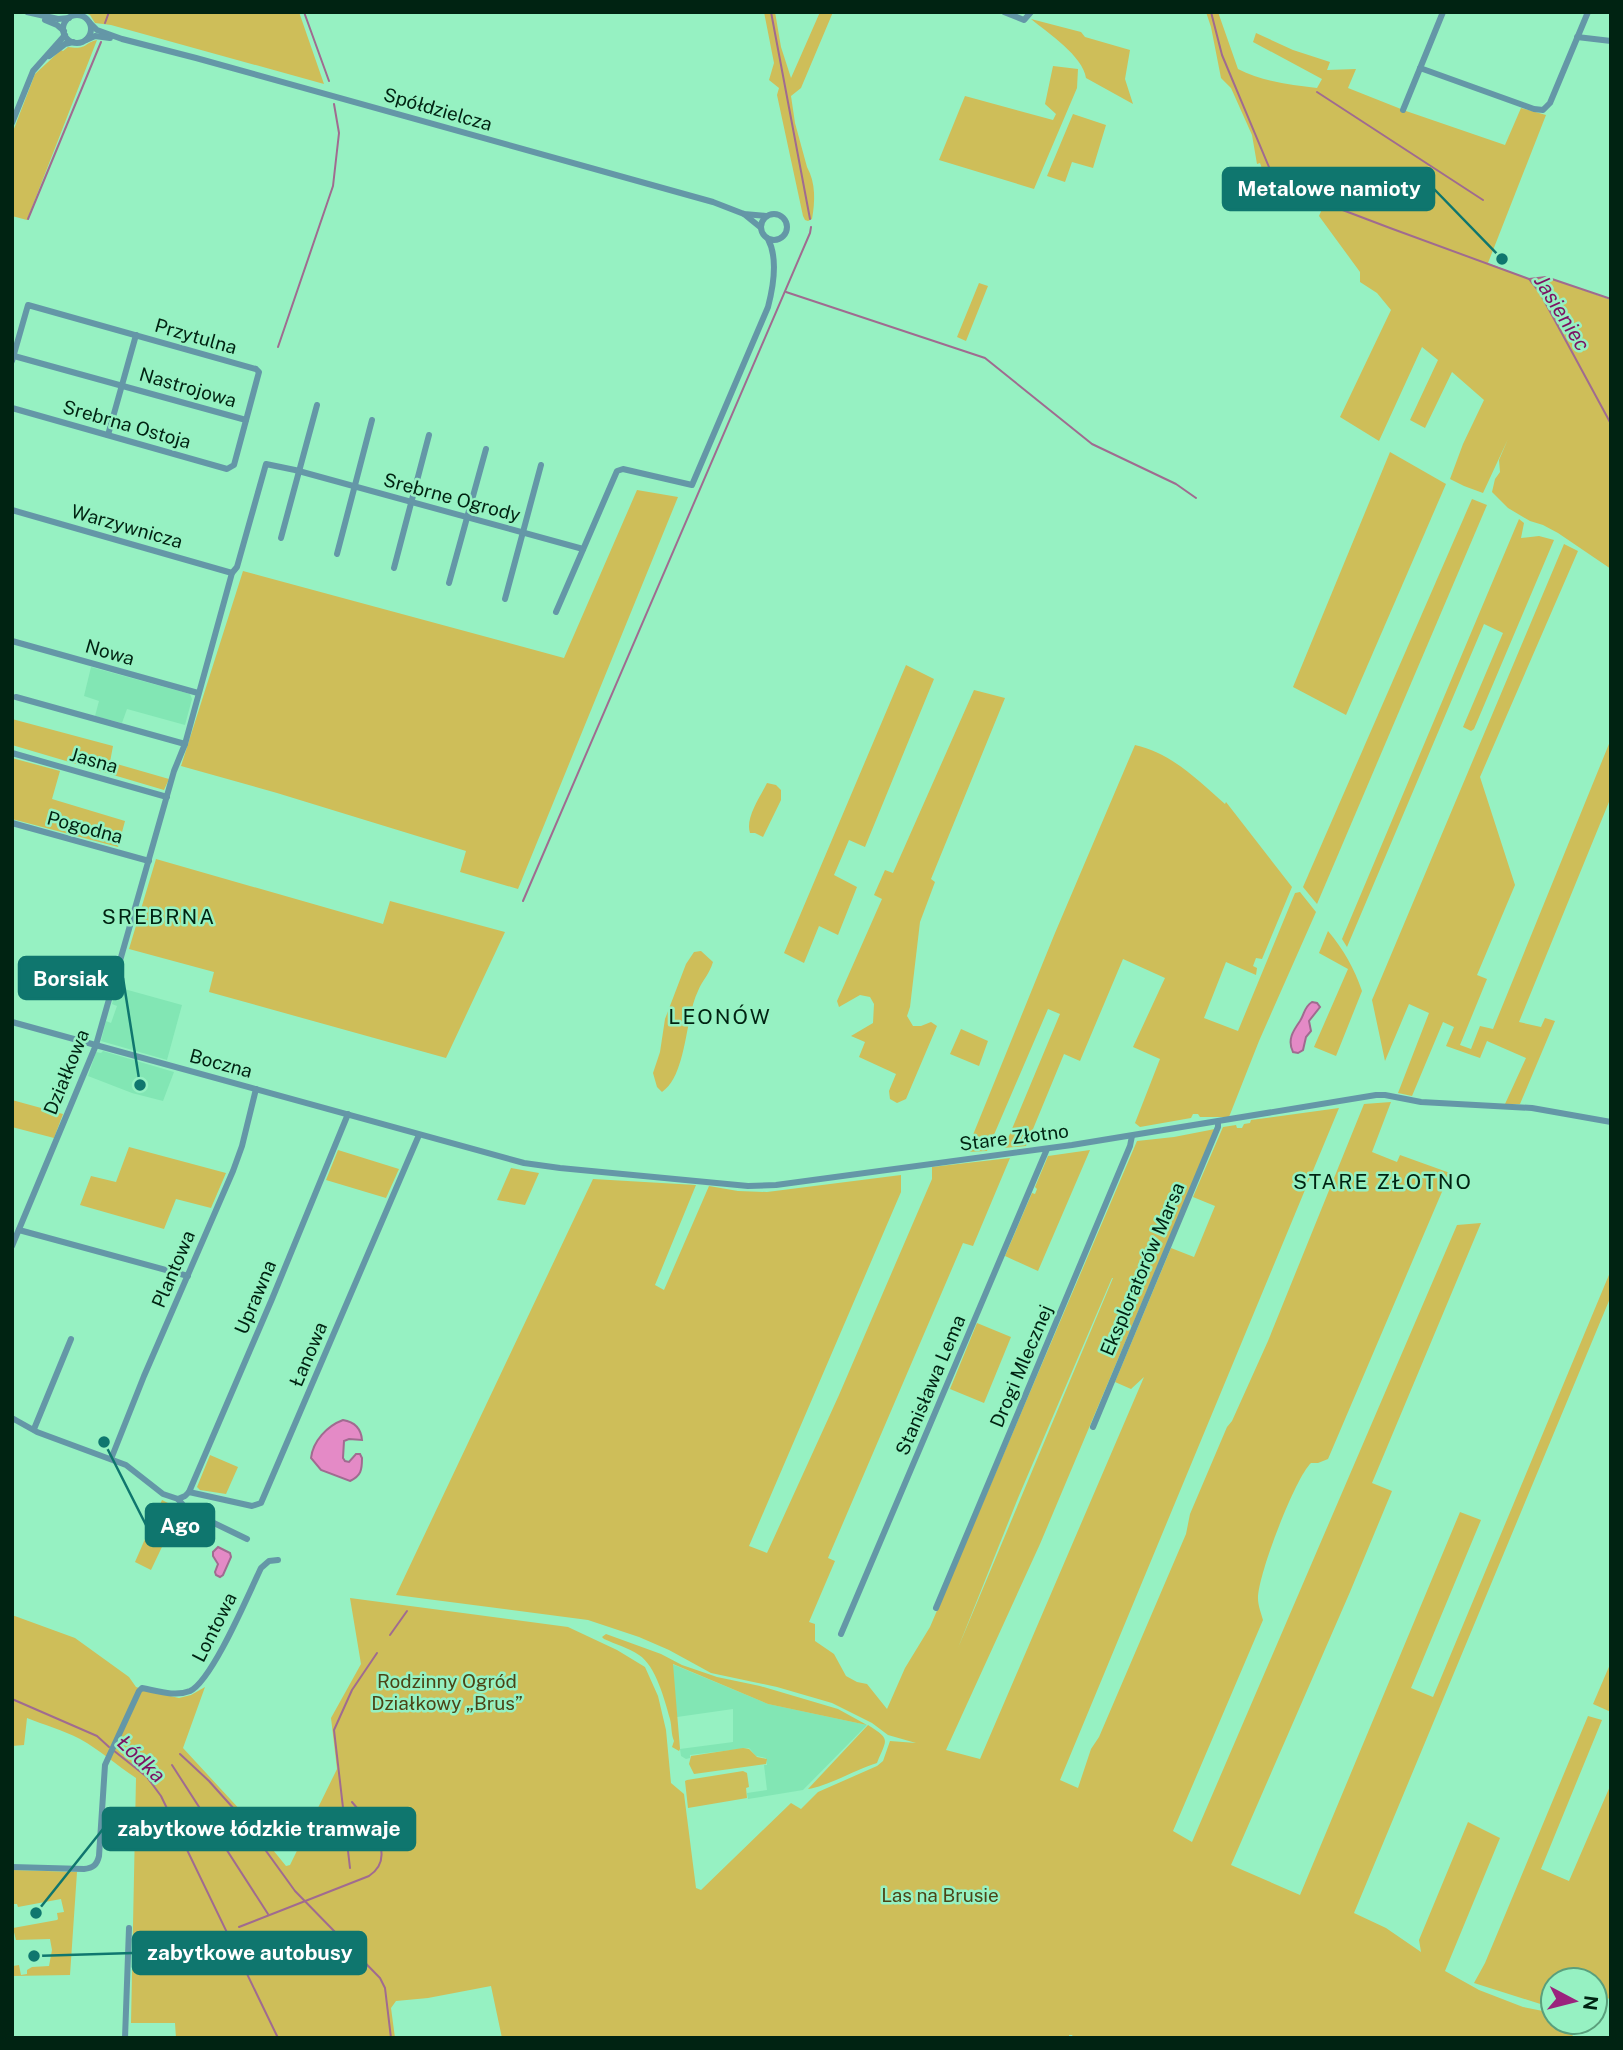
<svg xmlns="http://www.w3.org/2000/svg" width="1623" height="2050" font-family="'Public Sans',sans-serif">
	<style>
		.built { fill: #82e6b4 }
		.green { fill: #cebe59; fill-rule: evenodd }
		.water { fill: #e48ac6; stroke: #a06b90; stroke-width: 2 }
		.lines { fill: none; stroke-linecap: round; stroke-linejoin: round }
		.stream { stroke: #a06b90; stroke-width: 2 }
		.minor { stroke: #6497a7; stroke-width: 6 }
		.labels { text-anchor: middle; stroke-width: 5; stroke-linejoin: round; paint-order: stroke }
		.street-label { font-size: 19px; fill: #002312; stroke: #96f1c2 }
		.park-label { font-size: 19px; fill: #4b4416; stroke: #96f1c2 }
		.water-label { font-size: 21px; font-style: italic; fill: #7d1163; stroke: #96f1c2 }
		.neighbourhood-label { font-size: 21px; letter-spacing: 2px; fill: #002312; stroke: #96f1c2 }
		.leader { fill: none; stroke: #0f766e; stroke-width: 2.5 }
		.callout-dot { fill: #0f766e; stroke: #96f1c2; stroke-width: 2.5 }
		.callout { fill: #0f766e; stroke: #0f766e; stroke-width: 2.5 }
		.callout-label { font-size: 21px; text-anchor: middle; font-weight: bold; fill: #fff }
	</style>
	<rect width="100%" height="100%" fill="#96f1c2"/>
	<!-- built -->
	<g class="built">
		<polygon points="91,667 190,694 192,699 185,725 127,709 122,723 95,716 99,701 84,696"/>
		<polygon points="117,987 182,1005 167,1060 101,1041 106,1021 111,1023 117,1006 112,1004"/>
		<polygon points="103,1051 174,1072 163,1101 132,1093 88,1076 96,1052 101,1053"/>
		<polygon points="672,1664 768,1704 867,1725 803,1790 748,1799 747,1793 767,1790 764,1765 767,1765 766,1758 756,1756 749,1748 690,1755 690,1758 686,1759 681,1756 680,1749 733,1742 733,1709 677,1717"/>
	</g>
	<!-- green -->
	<g class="green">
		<polygon points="83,12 299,12 324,84 111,25 95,23 90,15"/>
		<path d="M764,12H775L781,47L791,78L820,12H833L801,88L791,96L795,123L807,167C816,183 815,202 812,219L808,221L805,220L803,216L777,95L779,88L769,80L774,63Z"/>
		<path d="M1206,12H1218L1238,69C1261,81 1290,85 1317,88L1322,79L1253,42L1256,33L1293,50L1330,62L1327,70L1356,69L1348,88L1406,111L1505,145L1521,108L1546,115L1488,263L1529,279L1546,277L1611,300V569L1558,533L1543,525L1530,521L1508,508L1492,492L1495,479L1500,472L1499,460L1508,439L1483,493L1464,486L1450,479L1463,444L1484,400L1452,372L1425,428L1410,420L1438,360L1422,347L1379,441L1340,417L1391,310L1377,293L1360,282V272L1319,216L1322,209L1268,186L1260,163L1257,164L1252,135L1231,88L1221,78L1211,27Z"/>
		<path d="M1031,19L1081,32L1085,37L1130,50L1125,79L1133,104L1086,78C1083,56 1048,33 1031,19Z"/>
		<path d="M97,40L27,220L12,216V134L35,74L61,50L63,51L68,47C88,50 83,43 97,40Z"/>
		<polygon points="1053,66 1078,69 1077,88 1034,189 939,160 965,96 1053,120 1056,114 1045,104"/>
		<polygon points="1073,114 1106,125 1093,168 1072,162 1065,182 1047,176"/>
		<polygon points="979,283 988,286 966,341 957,337"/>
		<polygon points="1390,452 1446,484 1346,715 1293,687"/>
		<polygon points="637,490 678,497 518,889 460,872 466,851 277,793 181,766 243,571 564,658"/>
		<polygon points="1472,499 1487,505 1317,904 1303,887"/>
		<polygon points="1519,519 1524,523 1521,538 1539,536 1554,540 1474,729 1471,731 1463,727 1503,633 1484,624 1347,947 1342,939"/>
		<polygon points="1564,544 1578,551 1480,777 1515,885 1477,975 1487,979 1460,1045 1471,1049 1480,1026 1493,1029 1611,739 1611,797 1519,1022 1541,1027 1545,1018 1555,1021 1520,1104 1505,1104 1526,1058 1487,1041 1480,1058 1446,1046 1454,1027 1443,1022 1412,1096 1398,1093 1429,1013 1409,1004 1385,1061 1372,1000"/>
		<polygon points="906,665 934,679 865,847 849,840 834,875 857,887 838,935 819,926 804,963 784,953"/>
		<polygon points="974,690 1005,698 931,879 935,882 920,922 910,1007 907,1016 913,1026 921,1026 931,1022 937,1026 906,1099 897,1103 890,1099 889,1091 896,1074 859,1057 865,1042 851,1036 873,1023 874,1004 870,997 860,995 839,1007 837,1001 882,899 874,895 885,870 893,873"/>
		<polygon points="12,719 113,746 110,762 169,779 164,790 12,745"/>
		<path d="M1135,745C1171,753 1198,780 1225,804L1226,802L1292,887L1262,959L1256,958L1253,966L1257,968L1256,975L1226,962L1204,1018L1238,1031L1295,893L1300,892L1316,912L1259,1041L1229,1117H1200L1198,1114H1193L1191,1118L1140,1127L1135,1123L1160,1059L1133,1047L1165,978L1123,959L1080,1061L1064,1054L1026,1146L1004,1148L1060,1014L1048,1009L987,1151L966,1152L1055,933Z"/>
		<polygon points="12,758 60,771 52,799 125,821 118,847 12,819"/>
		<path d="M767,783L776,785L781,790V800L763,837L755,833H750C745,818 760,797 767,783Z"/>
		<polygon points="156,859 383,924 390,901 505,932 446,1058 209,992 214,972 129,949"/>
		<path d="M1328,931C1344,950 1354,968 1362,991L1336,1056L1314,1047L1348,969L1319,953Z"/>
		<path d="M701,951L713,962C709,975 703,979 698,991C685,1017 687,1075 662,1092L657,1087L653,1073L660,1052L665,1019L686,964L694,952Z"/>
		<polygon points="961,1029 988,1041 979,1066 950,1054"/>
		<polygon points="12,1100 63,1114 54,1138 12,1127"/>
		<path d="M1391,1102L1372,1152L1397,1162L1400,1155L1450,1173L1328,1459L1318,1463H1311C1295,1478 1257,1577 1258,1599C1258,1605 1261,1613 1263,1620L1173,1831L1192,1842L1457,1225L1481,1223L1372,1483L1392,1491L1350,1592L1231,1865L1300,1895L1460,1512L1481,1520L1411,1688L1433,1697L1611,1270V1296L1354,1913L1386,1928L1421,1952L1419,1940L1468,1822L1500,1838L1445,1971L1479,1990L1523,2007L1553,2013V2022H1565L1574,2038H1074L1072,2035H1069V2038H502L491,1986L428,1998L396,2001L391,2008L395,2038H176L175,2023H131L136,1778C116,1765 100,1750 80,1739C63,1730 44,1725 27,1718L24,1745L12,1746V1615L75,1638L129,1677L136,1687L152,1692L179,1698L191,1695L205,1687L183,1748L243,1813L286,1866L290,1865L337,1769L331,1718L361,1664L350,1598L568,1627L617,1650L645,1667L658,1696L666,1730L671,1783L684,1794L696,1888L701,1890L791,1803L801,1809L818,1792L877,1766L883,1761L890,1741L916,1743L888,1735L872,1723L832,1703L777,1687L711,1673L669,1650L639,1637L588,1620L396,1595L593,1179L696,1185L655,1285L664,1290L709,1186L738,1191L767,1192L901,1175V1192L749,1546L767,1553L839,1395L932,1179V1167L1010,1158L973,1246L963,1243L828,1558L835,1561L809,1622L815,1624V1641L834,1654L846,1676L857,1682L867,1684L887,1709L905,1668L930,1627L1137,1141L1174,1137L1215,1129L1040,1544L946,1750L980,1759L1144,1377L1131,1389L1115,1382L1171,1248L1194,1257L1215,1206L1193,1197L1223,1127L1236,1125L1237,1128H1242L1244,1124L1250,1123L1251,1120L1339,1108L1060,1780L1078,1788L1091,1749L1099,1737L1186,1534L1190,1514L1227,1427L1232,1421L1268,1341L1364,1104ZM1112,1278H1113L958,1648L1018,1498Z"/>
		<polygon points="129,1147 226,1173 211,1208 176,1199 164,1229 80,1205 91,1176 116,1182"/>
		<polygon points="338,1150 399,1169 386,1198 326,1180"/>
		<polygon points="1090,1150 1038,1271 1005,1256 1032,1193 1035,1194 1037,1189 1035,1187 1048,1156"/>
		<polygon points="511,1168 539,1173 525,1205 497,1200"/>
		<polygon points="977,1323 1011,1337 984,1403 950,1389"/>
		<polygon points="210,1455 238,1467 226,1494 200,1490 197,1487"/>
		<polygon points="162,1500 180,1509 151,1570 135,1562"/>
		<path d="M606,1634L661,1654L682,1665L717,1677L760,1686L838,1709L867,1725L768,1704L673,1664L680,1749L679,1751L672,1747L674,1741C671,1734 672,1727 670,1719C665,1701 656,1666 639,1655C629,1648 615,1644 604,1639L602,1637Z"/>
		<polygon points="1611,1662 1611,1712 1593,1704"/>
		<polygon points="1588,1716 1602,1720 1541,1869 1569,1881 1611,1784 1611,1999 1595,1996 1595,1980 1553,1980 1553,2008 1474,1983 1485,1963"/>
		<path d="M868,1725C891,1740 887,1738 877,1763C857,1769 826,1787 808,1789Z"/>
		<polygon points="743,1748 749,1749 757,1757 767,1759 766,1764 694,1774 689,1764 691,1756"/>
		<polygon points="743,1771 747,1773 749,1787 746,1788 747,1798 688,1808 685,1781 687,1780"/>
		<polygon points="12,1870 77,1872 70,1975 12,1976 12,1972 14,1972 13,1966 19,1965 21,1975 27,1974 27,1970 32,1967 49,1966 52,1950 50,1939 16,1940 13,1928 57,1920 58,1919 57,1913 64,1912 61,1899 18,1907 17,1904 12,1904"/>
	</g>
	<!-- water -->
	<g class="water">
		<path d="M1312,1002L1317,1003L1320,1007L1309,1021L1311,1031L1306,1037L1303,1050L1298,1053L1293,1052C1287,1040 1293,1031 1300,1021C1305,1013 1304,1007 1312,1002Z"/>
		<path d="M343,1420C355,1422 361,1428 362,1440L349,1439L344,1441L343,1458L345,1461L349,1462L356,1454H360L362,1458C362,1470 361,1476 350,1481L321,1470L311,1458C313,1441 327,1426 343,1420Z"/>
		<polygon points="218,1547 230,1553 231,1557 223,1575 220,1577 216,1575 215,1572 218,1564 213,1556 213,1552"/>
	</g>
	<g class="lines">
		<!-- stream -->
		<g class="stream">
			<polyline points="304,12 329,81"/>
			<polyline points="771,12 810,219"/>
			<polyline points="1211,12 1222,55 1274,179 1282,187 1390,228 1529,279 1540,293 1611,424"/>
			<polyline points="105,23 109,12"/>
			<polyline points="1317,92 1483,200"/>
			<polyline points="28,219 101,42"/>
			<polyline points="1529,279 1546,277 1611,299"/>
			<polyline points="786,292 985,358 1092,444 1176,484 1196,498"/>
			<polyline points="278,347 333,186 339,133 334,104"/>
			<polyline points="523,901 810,233 811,227"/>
			<polyline points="390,1635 407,1611"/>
			<polyline points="12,1699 97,1736 109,1747"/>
			<polyline points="113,1750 147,1777 161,1796 278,2038"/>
			<polyline points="180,1754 209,1781 243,1819 295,1891 380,1978 385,1988 391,2038"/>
			<polyline points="172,1765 268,1914"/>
			<polyline points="350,1868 334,1730 352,1690 377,1653"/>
			<path d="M239,1927L369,1876C399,1856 368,1821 352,1802"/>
		</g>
		<!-- minor -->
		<g class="minor">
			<polyline points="27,12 58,19 69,18"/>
			<polyline points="1004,12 1024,20 1031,12"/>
			<circle cx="77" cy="29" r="14"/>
			<polyline points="45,20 57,25 64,31"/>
			<polyline points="90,23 97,30 122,39 196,58 713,202 744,214 766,216"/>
			<polyline points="1577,37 1611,41"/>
			<polyline points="86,40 95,36 110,38"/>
			<polyline points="49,56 65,44 73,42"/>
			<polyline points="1420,68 1534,109 1543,110 1550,103 1588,12"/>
			<polyline points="1403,110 1443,12"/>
			<polyline points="12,123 33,71 65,35"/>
			<circle cx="774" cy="227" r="13"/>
			<polyline points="744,214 760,227"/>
			<polyline points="14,356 246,420"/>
			<polyline points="12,361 28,305 256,369 259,372 234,465 227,469 12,408"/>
			<polyline points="108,435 136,335"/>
			<polyline points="12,510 232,573"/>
			<polyline points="281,538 317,405"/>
			<polyline points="337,554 372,420"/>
			<polyline points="394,568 429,435"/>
			<polyline points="449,583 486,449"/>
			<polyline points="505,599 541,465"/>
			<path d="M556,612L617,471L623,469L692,485L768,307C773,288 778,258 768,239"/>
			<polyline points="12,641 198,693"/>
			<polyline points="16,697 185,744"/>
			<polyline points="12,753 167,797"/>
			<polyline points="12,823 149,861"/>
			<polyline points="12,1022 524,1163 560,1168 748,1186 776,1185 1072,1145 1376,1095 1385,1095 1421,1102 1532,1108 1611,1122"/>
			<polyline points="19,1230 188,1276"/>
			<polyline points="12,1246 96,1045 174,771 185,744 232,573 237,567 266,464 295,470 583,549"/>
			<polyline points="12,1418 37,1432 126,1465 163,1494 178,1499 187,1510 247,1539"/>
			<polyline points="1093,1427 1218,1127 1218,1122"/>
			<polyline points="34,1429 71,1339"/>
			<polyline points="111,1459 144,1376 233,1171 242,1146 256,1089"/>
			<polyline points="189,1492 272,1299 348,1114"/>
			<polyline points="178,1499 185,1496 189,1492 252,1506 261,1503 419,1135"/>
			<polyline points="936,1608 1130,1146 1132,1136"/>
			<polyline points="841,1634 1047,1149"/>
			<path d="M12,1867L84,1869C93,1868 97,1865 99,1856L105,1765L139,1691L142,1688C158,1691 175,1697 190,1691C212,1681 249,1593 261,1568L269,1561L278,1560"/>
			<polyline points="125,2038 129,1928"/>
		</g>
	</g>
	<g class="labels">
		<!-- street labels -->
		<g class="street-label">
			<text transform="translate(438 109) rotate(16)" y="7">Spółdzielcza</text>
			<text transform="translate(196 336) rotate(16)" y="7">Przytulna</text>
			<text transform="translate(188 387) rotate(16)" y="7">Nastrojowa</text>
			<text transform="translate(127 424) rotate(16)" y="7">Srebrna Ostoja</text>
			<text transform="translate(452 497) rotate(15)" y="7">Srebrne Ogrody</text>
			<text transform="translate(127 526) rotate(16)" y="7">Warzywnicza</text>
			<text transform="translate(110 652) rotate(16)" y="7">Nowa</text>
			<text transform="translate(94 760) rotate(16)" y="7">Jasna</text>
			<text transform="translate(85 827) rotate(15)" y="7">Pogodna</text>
			<text transform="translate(221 1063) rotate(15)" y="7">Boczna</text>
			<text transform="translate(66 1072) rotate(-68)" y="7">Działkowa</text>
			<text transform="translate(1014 1137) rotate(-7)" y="7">Stare Złotno</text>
			<text transform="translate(173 1269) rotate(-67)" y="7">Plantowa</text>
			<text transform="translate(1142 1269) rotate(-67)" y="7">Eksploratorów Marsa</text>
			<text transform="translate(255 1297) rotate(-67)" y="7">Uprawna</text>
			<text transform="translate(308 1354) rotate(-67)" y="7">Łanowa</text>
			<text transform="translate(1021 1366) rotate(-67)" y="7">Drogi Mlecznej</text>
			<text transform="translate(930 1385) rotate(-67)" y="7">Stanisława Lema</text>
			<text transform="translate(214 1627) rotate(-63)" y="7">Lontowa</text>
		</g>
		<!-- park labels -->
		<g class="park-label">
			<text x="447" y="1688">Rodzinny Ogród<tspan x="447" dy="22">Działkowy „Brus”</tspan></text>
			<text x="940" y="1902">Las na Brusie</text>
		</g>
		<!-- water labels -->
		<g class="water-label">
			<text transform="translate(1562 313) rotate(58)" y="7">Jasieniec</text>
			<text transform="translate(141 1759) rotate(44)" y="7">Łódka</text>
		</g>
		<!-- neighbourhood labels -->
		<g class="neighbourhood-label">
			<text x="159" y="924">SREBRNA</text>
			<text x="720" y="1024">LEONÓW</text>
			<text x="1383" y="1189">STARE ZŁOTNO</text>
		</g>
	</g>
	<!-- callouts -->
	<path class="leader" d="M1502 259L1434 189M140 1085L123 978M104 1442L146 1525M36 1913L103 1829M34 1956L133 1953"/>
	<g class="callout-dot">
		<circle cx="1502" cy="259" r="7"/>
		<circle cx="140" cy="1085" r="7"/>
		<circle cx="104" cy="1442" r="7"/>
		<circle cx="36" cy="1913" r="7"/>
		<circle cx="34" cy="1956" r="7"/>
	</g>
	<g class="callout">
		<rect x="1223" y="168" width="211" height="42" rx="7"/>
		<rect x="19" y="957" width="104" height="42" rx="7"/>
		<rect x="146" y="1504" width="68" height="42" rx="7"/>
		<rect x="103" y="1808" width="312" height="42" rx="7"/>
		<rect x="133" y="1932" width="233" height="42" rx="7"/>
	</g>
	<g class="callout-label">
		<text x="1329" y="196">Metalowe namioty</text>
		<text x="71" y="986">Borsiak</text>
		<text x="180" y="1533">Ago</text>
		<text x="259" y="1836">zabytkowe łódzkie tramwaje</text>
		<text x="250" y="1960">zabytkowe autobusy</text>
	</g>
	<!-- border -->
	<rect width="1623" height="2050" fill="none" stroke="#002312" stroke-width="28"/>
	<!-- north arrow -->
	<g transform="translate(1574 2001) rotate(97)"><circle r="33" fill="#96f1c2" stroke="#5a9f7c" stroke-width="2"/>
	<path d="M0-5L12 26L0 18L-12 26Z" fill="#9b237d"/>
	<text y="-10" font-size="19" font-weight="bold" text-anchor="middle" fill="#002312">N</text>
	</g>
</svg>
